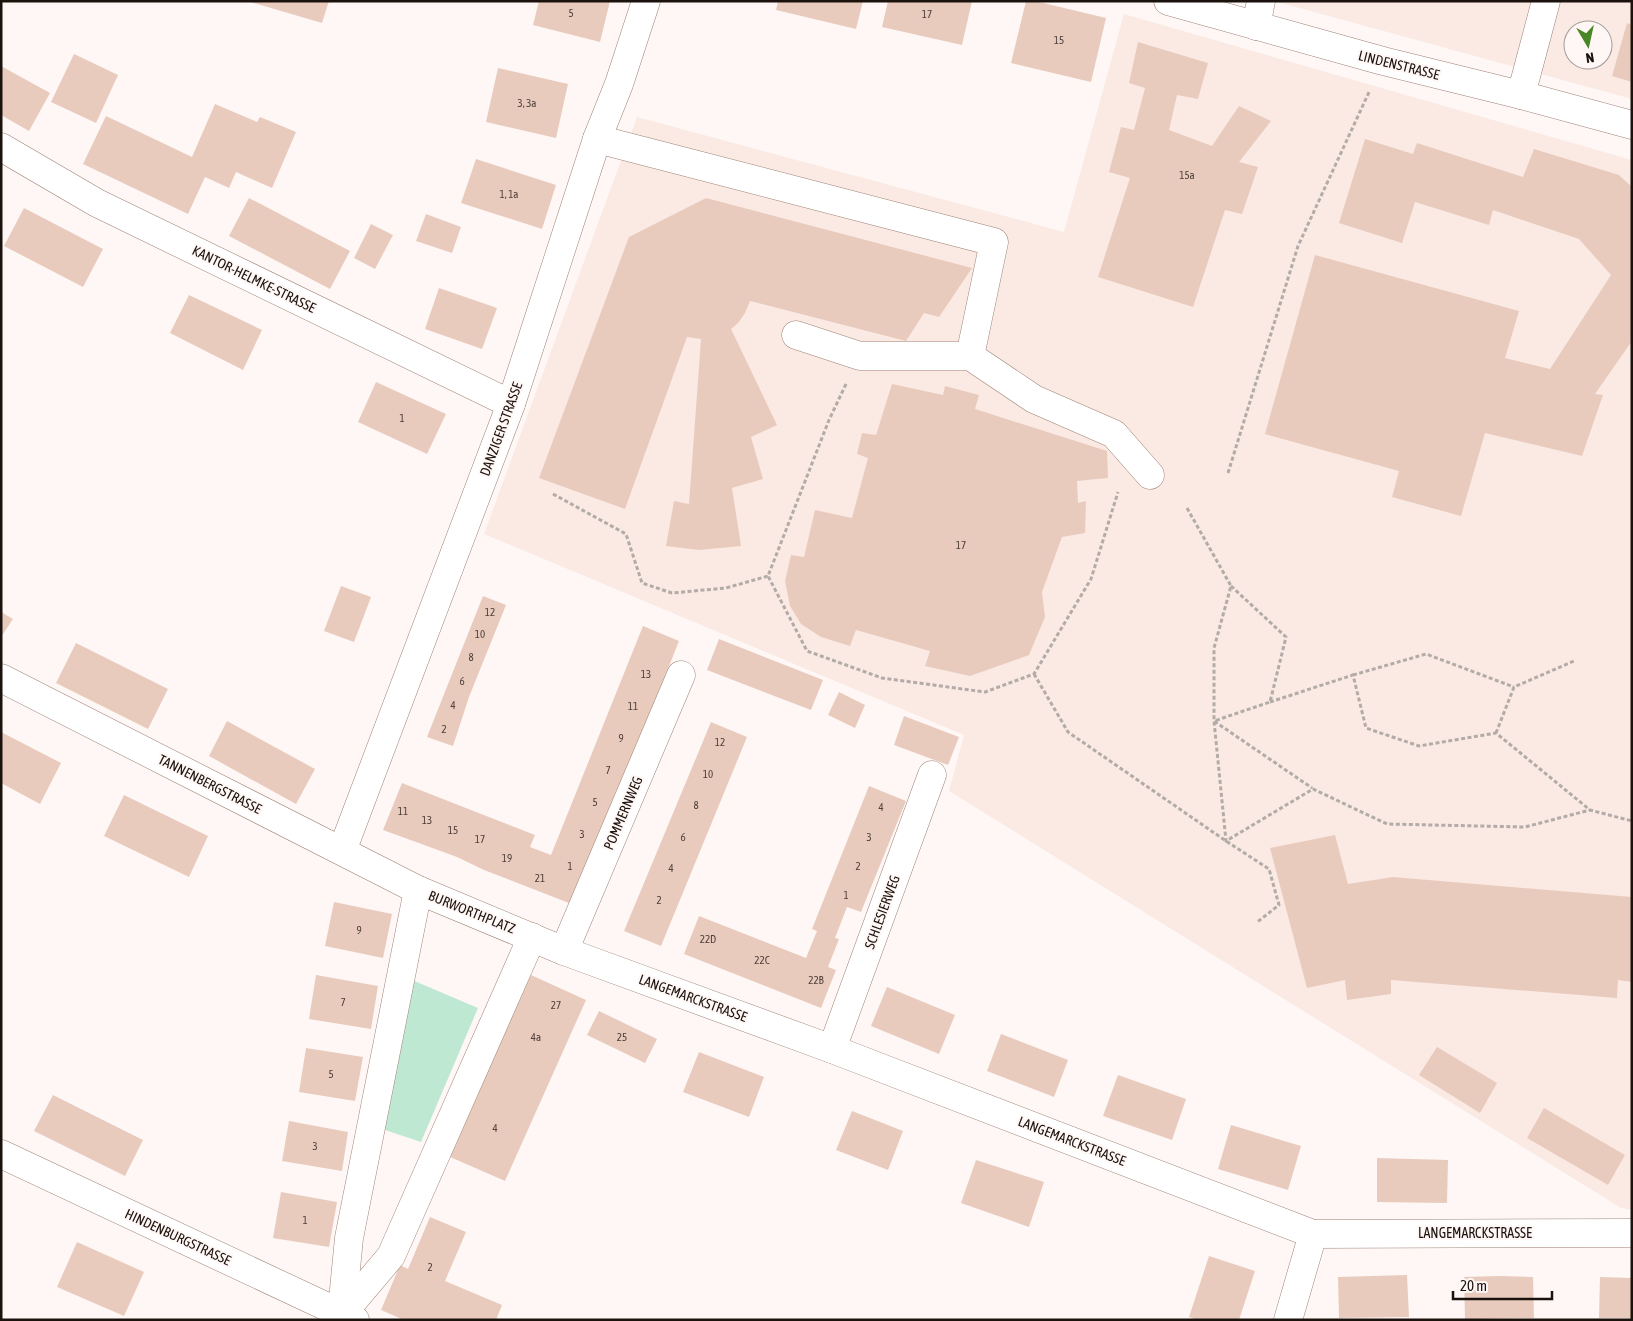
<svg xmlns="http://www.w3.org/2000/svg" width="1633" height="1321" font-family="'Asap Condensed',sans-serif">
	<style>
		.built { fill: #faeae3; fill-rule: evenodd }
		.green { fill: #bfe8d3 }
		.building { fill: #e9cbbe }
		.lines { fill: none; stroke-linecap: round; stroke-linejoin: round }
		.minor-casing { stroke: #9e8377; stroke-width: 29 }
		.path { stroke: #b3aba8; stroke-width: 3; stroke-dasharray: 4 2.5; stroke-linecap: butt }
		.minor { stroke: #fff; stroke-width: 28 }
		.labels { text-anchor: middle; stroke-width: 4; stroke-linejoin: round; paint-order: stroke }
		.number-label { font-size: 11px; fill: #4f4039 }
		.street-label { font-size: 14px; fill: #1c120d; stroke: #fef7f5 }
	</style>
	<rect width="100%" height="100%" fill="#fef7f5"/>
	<!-- built -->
	<g class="built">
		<path d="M1274,1H1632V99ZM1573,30H1603V60H1573Z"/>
		<polygon points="1124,14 1632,160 1632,1210 1621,1208 949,791 964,735 484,534 637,117 1064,232"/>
	</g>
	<!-- green -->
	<polygon class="green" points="412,980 478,1008 421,1142 382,1129"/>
	<!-- building -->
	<g class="building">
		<polygon points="247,1 329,1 322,23"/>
		<polygon points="539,1 610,1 600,42 533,25"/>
		<polygon points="778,1 863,1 856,29 776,10"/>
		<polygon points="888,1 972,1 962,45 882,27"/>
		<polygon points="1026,1 1035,1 1106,18 1091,82 1011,63"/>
		<polygon points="1627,23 1632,25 1632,82 1612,76"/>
		<polygon points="1138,42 1208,63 1198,99 1177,95 1169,130 1212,146 1239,106 1271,121 1239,162 1258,167 1242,214 1225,210 1193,307 1098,277 1130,178 1109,172 1121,127 1134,130 1145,88 1129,83"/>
		<polygon points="74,54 118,75 96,123 51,102"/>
		<polygon points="1,66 50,93 29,131 1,115"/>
		<polygon points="498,68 568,84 556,138 486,122"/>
		<polygon points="215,104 257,122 260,117 296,132 272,188 236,172 229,188 205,177 188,214 83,164 106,116 192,157"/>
		<polygon points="1365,139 1413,154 1417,143 1523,177 1534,149 1619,175 1632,187 1632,341 1595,394 1603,395 1582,456 1485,433 1461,516 1392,497 1399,471 1265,434 1315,255 1519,311 1505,358 1550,369 1611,275 1579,239 1493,210 1489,225 1415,202 1402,243 1339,223"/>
		<polygon points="476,159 556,185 542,229 461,203"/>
		<polygon points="249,198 350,251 330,289 229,236"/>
		<polygon points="706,198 972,268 939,317 924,313 906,341 750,301 745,313 738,323 731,329 777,425 751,437 763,479 732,488 741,546 699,550 666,546 674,501 689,504 701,339 687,337 625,509 539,478 629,237"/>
		<polygon points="24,208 103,249 83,287 4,246"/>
		<polygon points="426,214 461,227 452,253 416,241"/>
		<polygon points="371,224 393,235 375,269 354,258"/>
		<polygon points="439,288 497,308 482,349 425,329"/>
		<polygon points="189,295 262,330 243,370 170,333"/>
		<polygon points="376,382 446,414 427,454 358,422"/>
		<polygon points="892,384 943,395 945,386 979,395 975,409 1107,451 1108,478 1077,481 1078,503 1086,501 1085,533 1062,537 1042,592 1045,617 1029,655 970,676 925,666 930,651 856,630 850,646 821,637 801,624 790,606 785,581 791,555 804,557 815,510 852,518 868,458 857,454 862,433 876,435"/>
		<polygon points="341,586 371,597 354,642 324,631"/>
		<polygon points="483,596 506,605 469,697 453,746 427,737"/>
		<polygon points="1,612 13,619 1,637"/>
		<polygon points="643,626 679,641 574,905 484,870 457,857 383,830 402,783 535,835 530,847 551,855"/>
		<polygon points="719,639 823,680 811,710 707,670"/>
		<polygon points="76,643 168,689 148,729 56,683"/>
		<polygon points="839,692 865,705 855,728 828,715"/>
		<polygon points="904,716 959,737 948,765 894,745"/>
		<polygon points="227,721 315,769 296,804 209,756"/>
		<polygon points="711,722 747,737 661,946 624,931"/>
		<polygon points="1,732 61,763 40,804 1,783"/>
		<polygon points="869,786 906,801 861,912 847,907 835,938 839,939 828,967 836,970 821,1008 684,954 699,916 806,958 817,931 812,929"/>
		<polygon points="124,795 208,836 189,877 104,836"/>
		<polygon points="1335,835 1348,884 1393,877 1632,897 1632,982 1618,980 1617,998 1391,980 1391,994 1347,1000 1345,980 1307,988 1270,848"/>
		<polygon points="334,902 392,914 383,958 325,946"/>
		<polygon points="316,975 378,986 371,1029 309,1019"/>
		<polygon points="531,975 586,1000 505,1181 450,1157 486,1073"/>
		<polygon points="887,987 955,1015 939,1054 871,1026"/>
		<polygon points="599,1011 657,1039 645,1063 587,1035"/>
		<polygon points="1001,1034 1068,1060 1054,1097 987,1071"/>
		<polygon points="1437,1047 1497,1083 1480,1113 1419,1075"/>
		<polygon points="306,1048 363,1057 355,1101 299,1092"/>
		<polygon points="699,1052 764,1077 749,1117 683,1092"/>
		<polygon points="1118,1075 1186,1099 1172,1140 1103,1116"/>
		<polygon points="53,1095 143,1140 125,1176 34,1131"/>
		<polygon points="1544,1108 1625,1155 1608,1185 1527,1138"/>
		<polygon points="852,1111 903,1131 888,1170 836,1150"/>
		<polygon points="289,1121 348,1132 342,1171 282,1161"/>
		<polygon points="1231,1125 1301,1146 1288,1190 1218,1169"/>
		<polygon points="1377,1158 1448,1160 1447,1203 1377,1202"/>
		<polygon points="976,1160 1044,1182 1029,1227 961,1203"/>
		<polygon points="281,1192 337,1202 329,1247 273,1238"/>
		<polygon points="430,1217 466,1232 445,1281 502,1305 496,1320 404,1320 381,1310 400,1265 408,1269"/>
		<polygon points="77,1242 144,1272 124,1316 57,1287"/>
		<polygon points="1209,1256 1255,1271 1239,1320 1198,1320 1189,1317"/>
		<polygon points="1407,1275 1409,1317 1339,1318 1338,1277"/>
		<polygon points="1499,1276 1533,1277 1534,1318 1465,1319 1464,1277"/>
		<polygon points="1600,1277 1632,1278 1632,1318 1599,1318"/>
	</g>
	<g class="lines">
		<defs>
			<g id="minor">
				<polyline points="1168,1 1383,61 1521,95 1632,125"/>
				<polyline points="1256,26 1261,1"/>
				<polyline points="1521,95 1546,1"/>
				<polyline points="597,139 994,242 970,356"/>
				<polyline points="1,147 97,203 511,404"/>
				<polyline points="796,335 860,356 970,356 1034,399 1114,434 1150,475"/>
				<polyline points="1,678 418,890 564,951 832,1049 1313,1234 1632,1233"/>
				<polyline points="342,851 511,404 597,139 619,84 646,1"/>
				<polyline points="564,951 681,675"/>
				<polyline points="832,1049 932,775"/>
				<polyline points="1,1154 355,1320"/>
				<polyline points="342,1314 391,1256 532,937"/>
				<polyline points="341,1320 349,1238 418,890"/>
				<polyline points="1288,1320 1313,1234"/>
			</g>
		</defs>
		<!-- minor casing -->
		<use href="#minor" class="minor-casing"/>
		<!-- path -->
		<g class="path">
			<polyline points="846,384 829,420 768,576 807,651 882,678 985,692 1034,674 1091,579 1118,492"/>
			<polyline points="1228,473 1298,246 1370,90"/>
			<polyline points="553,494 626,534 642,583 672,593 726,588 768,576"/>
			<polyline points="1187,508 1231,586 1214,648 1214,721 1226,841 1313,789 1387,824 1525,827 1590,810"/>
			<polyline points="1231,586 1286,637 1270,702 1214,721 1312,788"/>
			<polyline points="1034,674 1068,732 1226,841 1269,869 1279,905 1256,923"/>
			<polyline points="1353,675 1426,654 1514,687"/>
			<polyline points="1270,702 1353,675 1366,728 1419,746 1496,733 1590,810 1632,821"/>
			<polyline points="1496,733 1514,687 1574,661"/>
		</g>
		<!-- minor -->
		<use href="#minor" class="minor"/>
	</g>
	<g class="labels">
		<!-- number labels -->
		<g class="number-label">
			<text x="571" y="17">5</text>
			<text x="927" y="18">17</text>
			<text x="1059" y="44">15</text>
			<text x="527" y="107">3, 3a</text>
			<text x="1187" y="179">15a</text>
			<text x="509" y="198">1, 1a</text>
			<text x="402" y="422">1</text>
			<text x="961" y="549">17</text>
			<text x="490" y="616">12</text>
			<text x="480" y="638">10</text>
			<text x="471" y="661">8</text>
			<text x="646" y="678">13</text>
			<text x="462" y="685">6</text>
			<text x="453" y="709">4</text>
			<text x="633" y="710">11</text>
			<text x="444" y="733">2</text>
			<text x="621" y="742">9</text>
			<text x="720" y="746">12</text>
			<text x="608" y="774">7</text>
			<text x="708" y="778">10</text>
			<text x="595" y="806">5</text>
			<text x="696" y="809">8</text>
			<text x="881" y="811">4</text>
			<text x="403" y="815">11</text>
			<text x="427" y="824">13</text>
			<text x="453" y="834">15</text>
			<text x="582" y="838">3</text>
			<text x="683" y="841">6</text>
			<text x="869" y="841">3</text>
			<text x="480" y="843">17</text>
			<text x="507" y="862">19</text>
			<text x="570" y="870">1</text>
			<text x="858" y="870">2</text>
			<text x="671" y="872">4</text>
			<text x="540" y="882">21</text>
			<text x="846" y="899">1</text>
			<text x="659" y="904">2</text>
			<text x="359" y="934">9</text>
			<text x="708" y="943">22D</text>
			<text x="762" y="964">22C</text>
			<text x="816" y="984">22B</text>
			<text x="343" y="1006">7</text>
			<text x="556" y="1009">27</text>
			<text x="536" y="1041">4a</text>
			<text x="622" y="1041">25</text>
			<text x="331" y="1078">5</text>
			<text x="495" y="1132">4</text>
			<text x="315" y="1150">3</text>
			<text x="305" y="1224">1</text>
			<text x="430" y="1271">2</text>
		</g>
		<!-- street labels -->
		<g class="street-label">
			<text transform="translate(1399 65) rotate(14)" y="5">LINDENSTRASSE</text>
			<text transform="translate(254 279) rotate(26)" y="5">KANTOR-HELMKE-STRASSE</text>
			<text transform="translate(501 429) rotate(-70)" y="5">DANZIGER STRASSE</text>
			<text transform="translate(210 784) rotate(27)" y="5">TANNENBERGSTRASSE</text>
			<text transform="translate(623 813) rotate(-67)" y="5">POMMERNWEG</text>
			<text transform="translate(472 912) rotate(22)" y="5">BURWORTHPLATZ</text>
			<text transform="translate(882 912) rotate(-70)" y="5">SCHLESIERWEG</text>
			<text transform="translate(693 998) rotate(20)" y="5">LANGEMARCKSTRASSE</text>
			<text transform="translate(1072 1141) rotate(21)" y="5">LANGEMARCKSTRASSE</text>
			<text x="1475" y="1238">LANGEMARCKSTRASSE</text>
			<text transform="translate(178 1237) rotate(25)" y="5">HINDENBURGSTRASSE</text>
		</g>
	</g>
	<!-- border -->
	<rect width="1633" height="1321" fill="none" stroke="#1c120d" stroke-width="5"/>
	<!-- north arrow -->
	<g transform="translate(1588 45) rotate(171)"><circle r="24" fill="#fef7f5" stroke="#a49b98"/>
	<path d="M0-4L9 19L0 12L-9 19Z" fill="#498625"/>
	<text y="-8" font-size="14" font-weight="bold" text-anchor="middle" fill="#1c120d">N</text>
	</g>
	<!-- scale -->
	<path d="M1453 1291v8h99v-8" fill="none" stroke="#1c120d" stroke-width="2.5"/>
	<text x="1460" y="1291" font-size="15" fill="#1c120d" stroke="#fef7f5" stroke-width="4" paint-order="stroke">20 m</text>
</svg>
